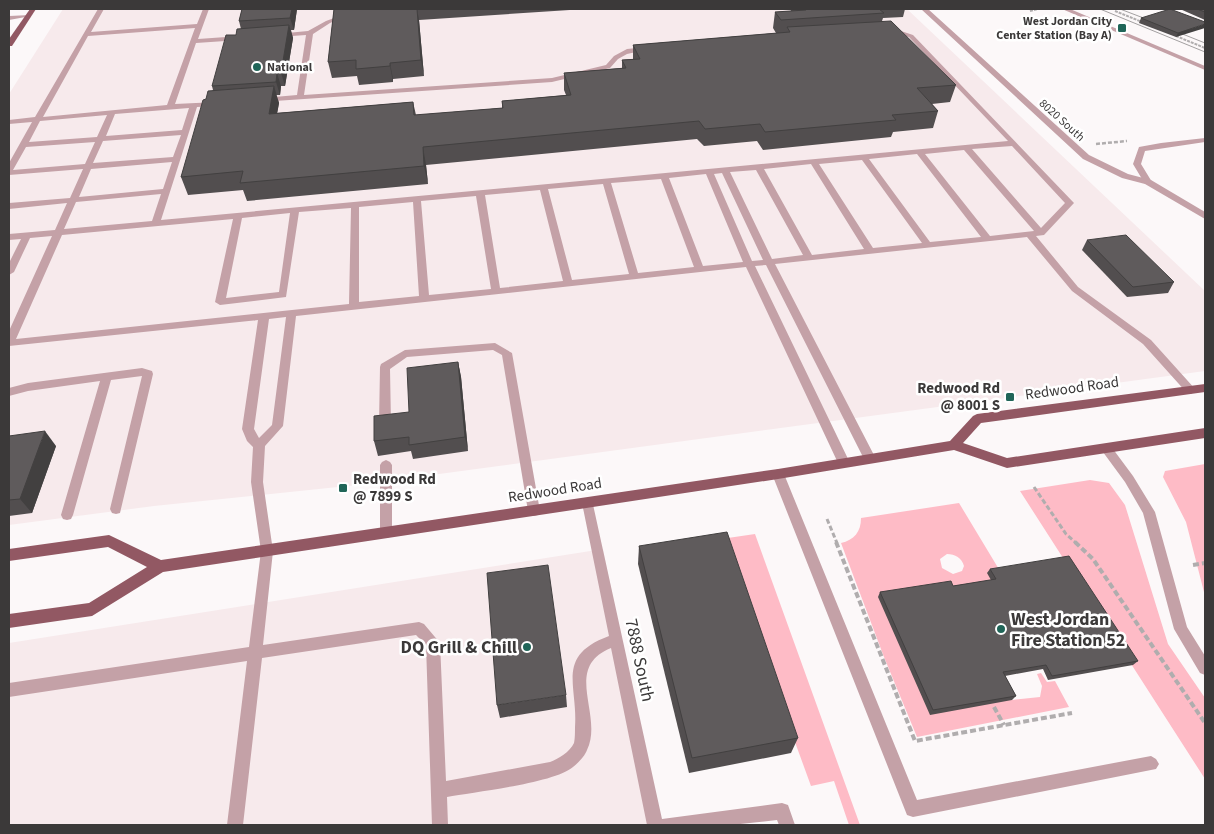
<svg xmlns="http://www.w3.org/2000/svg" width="1214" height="834" font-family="'Source Sans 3',sans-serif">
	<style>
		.built { fill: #f7eaec }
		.green { fill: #febbc6; fill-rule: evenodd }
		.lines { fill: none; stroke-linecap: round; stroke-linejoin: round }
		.path-far3 { stroke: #b0adae; stroke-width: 2; stroke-dasharray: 3 1; stroke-linecap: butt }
		.path-far2 { stroke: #b0adae; stroke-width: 2.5; stroke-dasharray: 4 2; stroke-linecap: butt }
		.path-far1 { stroke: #b0adae; stroke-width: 3; stroke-dasharray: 5 2.5; stroke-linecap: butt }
		.path { stroke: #b0adae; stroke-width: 4; stroke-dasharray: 6 3; stroke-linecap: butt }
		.service { fill: #c4a1a7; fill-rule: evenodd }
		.minor { fill: #c4a1a7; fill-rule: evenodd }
		.primary { fill: #925863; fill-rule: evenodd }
		.tram { stroke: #a3a0a1; stroke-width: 1 }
		.wall { fill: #524e4f }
		.shaded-wall { fill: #424040 }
		.building { fill: #5f5b5c; stroke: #424040 }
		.poi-dot { fill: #206558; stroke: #fff; stroke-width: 2 }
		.labels { text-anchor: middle; stroke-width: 5; stroke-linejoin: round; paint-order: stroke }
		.far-poi-label { font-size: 12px; font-weight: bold; fill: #3b3939; stroke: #fff; text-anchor: end }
		.far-street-label { font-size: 12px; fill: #3b3939; stroke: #fff }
		.poi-label { font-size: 15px; font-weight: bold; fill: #3b3939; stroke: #fff; text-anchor: end }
		.street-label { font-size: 15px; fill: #3b3939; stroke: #fff }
		.near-poi-label { font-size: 18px; font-weight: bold; fill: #3b3939; stroke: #fff; text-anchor: start }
		.near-street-label { font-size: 18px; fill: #3b3939; stroke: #fff }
	</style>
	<rect width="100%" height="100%" fill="#fcf8f9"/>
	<!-- built -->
	<g class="built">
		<polygon points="63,9 907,9 1205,291 1205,371 357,485 154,506 9,525 9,94"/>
		<polygon points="603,549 659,825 9,825 9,643"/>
	</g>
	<!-- green -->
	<g class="green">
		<polygon points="1205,464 1205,596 1186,522 1163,477 1165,471"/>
		<polygon points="1090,480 1109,483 1125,505 1168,644 1205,698 1205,779 1020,491"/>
		<path d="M959,503L1000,571L993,584L951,591L1012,700L1040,697L1042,686L1037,674L1041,673L1047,682L1055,681L1069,707L917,737L884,657L841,543C854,540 861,532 861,518ZM947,554C955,554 962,558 964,566L962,571L953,574L942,568L940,559Z"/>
		<polygon points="755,534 860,825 849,825 834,781 811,786 721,539"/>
	</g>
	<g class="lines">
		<!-- path-far3 -->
		<g class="path-far3">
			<polyline points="1030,11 1038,9"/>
			<polyline points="1115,11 1142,22"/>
			<polyline points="1176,36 1205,48"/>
		</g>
		<!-- path-far2 -->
		<polyline class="path-far2" points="1096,144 1127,141"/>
		<!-- path-far1 -->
		<g class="path-far1">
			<polyline points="1034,487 1066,534 1076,543"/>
			<polyline points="827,519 837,543"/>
		</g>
		<!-- path -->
		<g class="path">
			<polyline points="836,542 915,741 1072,713"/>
			<polyline points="1075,542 1093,559 1205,723"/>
			<polyline points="1193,565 1205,563"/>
			<polyline points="994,707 1004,725"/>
		</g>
		<!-- service -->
		<g class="service">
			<path d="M98,9H104L91,32L197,24L203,9H209L198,39L240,36L243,38L240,40L196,43L175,104L217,102L221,104L217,106L197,107L161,220L1008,141L909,37L887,32L898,30L913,35L1074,203L1044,235L1036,236L1078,287L1151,340L1196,390L1191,394L1187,393L1143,344L1072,291L1027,237L775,264L876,459L874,462H866L864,459L766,265L755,266L850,463L848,466H840L838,463L746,267L296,316L283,426L265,446L263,482L273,551L263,645L419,622L424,624L440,643L446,781L550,762C558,759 570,752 574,743C575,739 575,732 575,727C578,685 555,656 609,636L582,503L584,500L588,498L592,500L662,819L782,803L788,805L795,825H779L777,820L731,825H647L611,648C562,668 604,715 587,750C585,756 578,763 573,767C555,783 474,792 447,797L448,825H432L426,645L416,635L262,658L243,825H227L247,661L9,697V683L249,647L261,551L251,482L253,447L247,441L242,429L258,320L9,346V331L52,236L30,238L14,272L9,275V263L21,239L9,240V234L55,230L67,203L9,209V203L70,198L83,169L9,175V163L32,122L9,124V120L35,117ZM195,28L167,105L43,117L88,36ZM189,108L182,130L106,136L115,114ZM107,115L97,137L29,142L40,121ZM181,135L173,157L93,163L103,141ZM95,142L85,164L13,170L26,147ZM1012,146L1065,203L1041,228L972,149ZM964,150L1034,231L990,236L925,154ZM917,154L981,237L930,242L869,159ZM862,160L922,243L873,248L819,164ZM172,162L163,189L79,197L91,169ZM811,164L864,249L812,255L764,169ZM756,170L803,255L772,259L730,172ZM722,173L763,260L752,261L714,174ZM706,174L743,262L703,266L669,178ZM661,179L694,267L638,273L611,183ZM603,184L629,274L572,280L548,189ZM540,190L563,281L500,288L485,195ZM161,194L152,221L64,229L76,202ZM476,196L491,289L429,295L421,201ZM413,202L419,296L359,302V207ZM351,208L349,304L16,339L62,235L233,219L215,302L220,305L286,297L299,212ZM290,213L279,292L226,298L242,218ZM286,317L272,425L259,438L254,429L269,319Z"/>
			<polygon points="1062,9 1070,9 1205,66 1205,70"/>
			<polygon points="345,14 350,15 330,23 313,34 304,95 552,78 606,65 614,56 627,49 647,47 650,49 627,54 618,59 610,68 552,82 260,102 259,100 263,98 297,95 306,35 278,37 275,35 276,34 308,31 326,21"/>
			<polygon points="30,15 31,16 9,20 9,16"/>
			<polygon points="1205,138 1205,142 1145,151 1141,164 1152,182 1151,184 1145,184 1133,164 1139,147 1161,143"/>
			<polygon points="495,343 512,353 540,511 538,515 534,516 530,515 528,511 502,355 493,350 407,357 390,369 391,425 385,429 379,425 380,367 381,364 405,350"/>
			<polygon points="142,368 152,371 153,374 120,513 116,514 112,513 110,509 142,376 111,380 73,515 71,519 67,520 63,519 61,515 100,381 28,391 9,396 9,388 28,383"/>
			<polygon points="1106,444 1110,445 1133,476 1155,512 1187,627 1205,656 1205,675 1200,673 1174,629 1143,513 1125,482 1100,448 1102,445"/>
			<polygon points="386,460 390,462 392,465 392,533 390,537 386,538 382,537 380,533 380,465 382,462"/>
			<polygon points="778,469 782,471 784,474 917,800 1151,756 1156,759 1159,764 1156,769 913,817 907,815 772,474 774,471"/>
		</g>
		<!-- minor -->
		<polygon class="minor" points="921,9 928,9 1089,155 1128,174 1151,180 1205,212 1205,219 1145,184 1122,178 1083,159"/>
		<!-- primary -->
		<g class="primary">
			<polygon points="30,9 36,9 12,46 9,46 9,39"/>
			<polygon points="1205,384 1205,392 981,423 963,443 1007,458 1205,428 1205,438 1007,468 954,450 778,479 163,572 92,616 9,628 9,614 89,603 147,567 108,547 9,561 9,549 109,535 161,560 778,469 950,441 973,416 977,414"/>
		</g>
		<!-- tram -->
		<g class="tram">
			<polyline points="1100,9 1205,52"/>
			<polyline points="1120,9 1154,22"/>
			<polyline points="1170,29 1205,43"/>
		</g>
	</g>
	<!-- wall -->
	<g class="wall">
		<polygon points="242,9 297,9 294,30 291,30 293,38 285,86 281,86 280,95 276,95 279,103 277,113 413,102 416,115 502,108 502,101 566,95 564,90 564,73 622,68 622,60 633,59 633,45 776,33 773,28 775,12 791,11 790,9 905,9 903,17 883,18 882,21 956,85 950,102 932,104 938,111 933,128 893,132 891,137 763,150 757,141 704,146 697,139 426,165 428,184 247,201 243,190 188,195 181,177 206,99 213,90 212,86 236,35 241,29 239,21"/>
		<polygon points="334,9 585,9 419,20 424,76 393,79 393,82 359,85 357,76 332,78 328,62"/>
		<polygon points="1180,9 1205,9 1205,20"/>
		<polygon points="1141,18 1205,22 1176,37 1139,23"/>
		<polygon points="1087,240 1174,282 1168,293 1127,297 1082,250"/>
		<polygon points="458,362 461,377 468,451 413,459 411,451 378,456 374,441 409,412"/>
		<polygon points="9,436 56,446 32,513 9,516"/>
		<polygon points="639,546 798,738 791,753 689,773 638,564"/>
		<polygon points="990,569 1138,661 1133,665 1048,680 1043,669 1005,676 1016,696 1012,700 930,715 878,597 880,592 953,586 991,580 987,573"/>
		<polygon points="566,695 567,707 500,718 497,705"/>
	</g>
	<!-- shaded-wall -->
	<g class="shaded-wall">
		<polygon points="292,9 297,9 294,30 290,18"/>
		<polygon points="417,9 419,20 424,76 421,60"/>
		<polygon points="1205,24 1205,28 1176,37 1178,33"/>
		<polygon points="289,25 293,38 285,86 281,73"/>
		<polygon points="390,63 393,79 393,82 390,66"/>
		<polygon points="277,73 281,86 280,95 276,82"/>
		<polygon points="274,86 279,103 274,131 269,114"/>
		<polygon points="423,147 426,165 428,184 424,166"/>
		<polygon points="458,362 461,377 468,451 465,437"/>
		<polygon points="45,431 56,446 32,513 20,499"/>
	</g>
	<!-- building -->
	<g class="building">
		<polygon points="242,9 292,9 290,18 239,21"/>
		<polygon points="334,9 417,9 421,60 390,63 390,66 356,69 356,60 328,62"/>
		<polygon points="805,9 879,9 884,13 781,20 775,12 806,10"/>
		<polygon points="1170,9 1205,22 1205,24 1178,33 1141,18"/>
		<polygon points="1197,9 1205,9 1205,12"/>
		<polygon points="891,21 956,85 917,88 938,111 892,115 896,120 765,132 760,124 705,129 699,121 423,147 424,166 240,183 243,171 181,177 203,100 206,99 208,91 274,86 269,114 413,102 414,115 503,108 502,101 571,95 564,73 626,68 622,60 640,59 633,45 790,32 787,27"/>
		<polygon points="289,25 281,73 277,73 276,82 212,86 226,35 236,35 237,29"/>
		<polygon points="1126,235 1174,282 1133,287 1087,240"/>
		<polygon points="458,362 465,437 409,445 409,437 374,441 374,416 409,412 407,368"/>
		<polygon points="45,431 20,499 9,500 9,436"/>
		<polygon points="727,532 798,738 692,758 639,546"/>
		<polygon points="1069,556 1138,661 1052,676 1046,665 1003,672 1016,696 933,710 880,592 951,581 953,586 996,579 990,569"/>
		<polygon points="548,565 566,695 497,705 487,573"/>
	</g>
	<!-- markers -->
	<g class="poi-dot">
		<rect x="1117" y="23" width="10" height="10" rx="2.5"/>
		<circle cx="257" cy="67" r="5"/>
		<rect x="1005" y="392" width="10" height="10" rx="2.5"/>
		<rect x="338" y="483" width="10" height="10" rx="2.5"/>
		<circle cx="1001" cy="629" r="5"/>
		<circle cx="527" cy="647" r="5"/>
	</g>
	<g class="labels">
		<!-- far-poi labels -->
		<g class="far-poi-label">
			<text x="1112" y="25">West Jordan City<tspan x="1112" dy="14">Center Station (Bay A)</tspan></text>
			<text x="267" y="71" text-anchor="start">National</text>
		</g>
		<!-- far-street labels -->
		<g class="far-street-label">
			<text transform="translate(1062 120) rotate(42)" y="4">8020 South</text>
		</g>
		<!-- poi labels -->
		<g class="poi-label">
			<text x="1000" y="393">Redwood Rd<tspan x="1000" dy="17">@ 8001 S</tspan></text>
			<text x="353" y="484" text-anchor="start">Redwood Rd<tspan x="353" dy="17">@ 7899 S</tspan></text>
		</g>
		<!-- street labels -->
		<g class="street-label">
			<text transform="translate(1072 388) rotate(-8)" y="5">Redwood Road</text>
			<text transform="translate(555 490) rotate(-9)" y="5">Redwood Road</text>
		</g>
		<!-- near-poi labels -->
		<g class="near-poi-label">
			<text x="1011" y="625">West Jordan<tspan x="1011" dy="21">Fire Station 52</tspan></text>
			<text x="517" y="653" text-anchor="end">DQ Grill &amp; Chill</text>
		</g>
		<!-- near-street labels -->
		<g class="near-street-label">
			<text transform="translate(640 660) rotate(78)" y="6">7888 South</text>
		</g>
	</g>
	<!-- border -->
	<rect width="1214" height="834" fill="none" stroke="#3b3939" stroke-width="20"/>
</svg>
